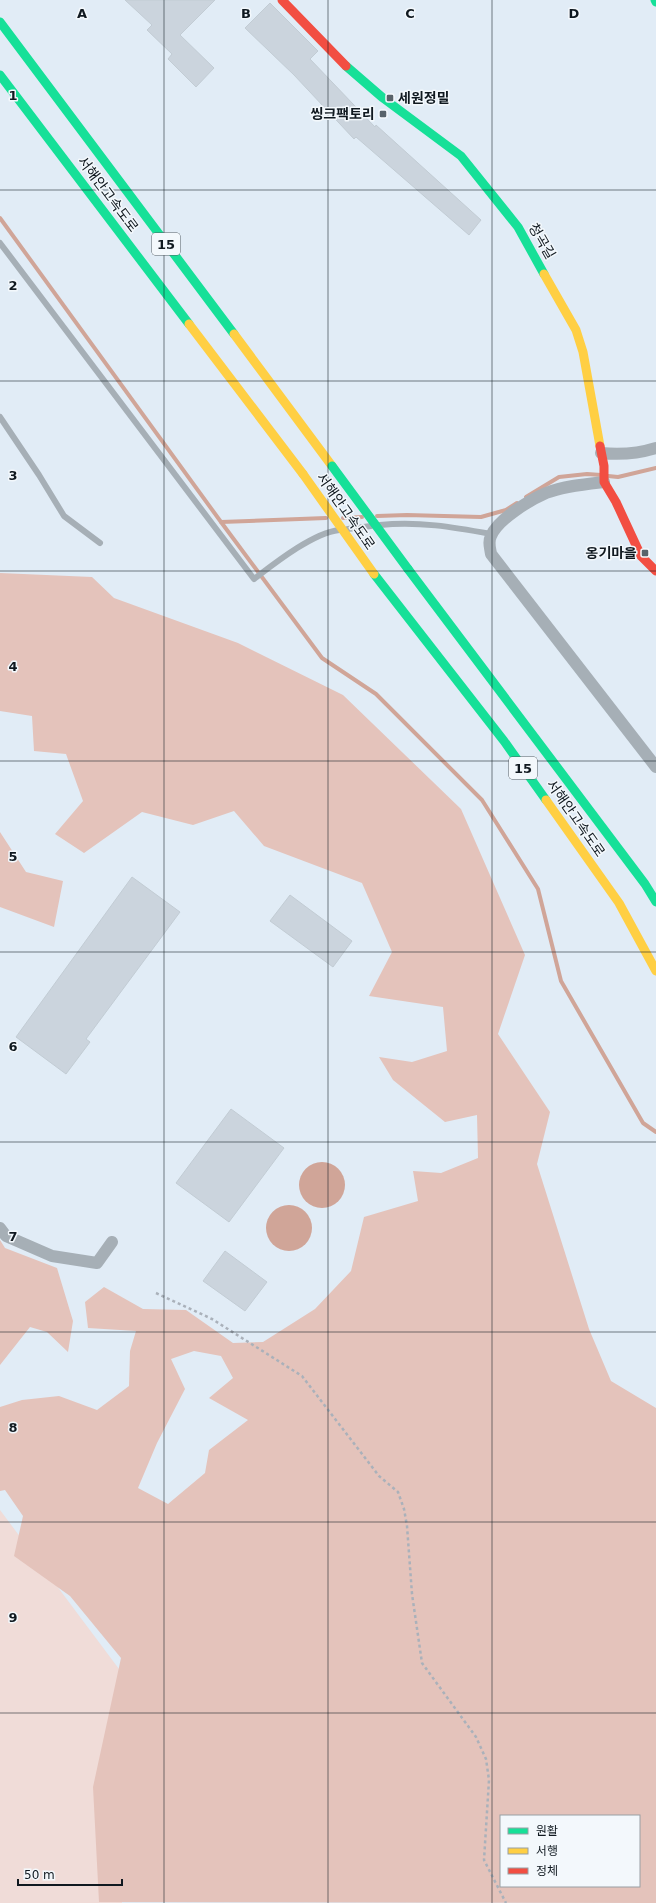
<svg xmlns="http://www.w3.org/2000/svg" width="656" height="1903" font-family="'DejaVu Sans','Noto Sans KR',sans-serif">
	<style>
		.green { fill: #f0dcd8 }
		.forest { fill: #e4c3bb; fill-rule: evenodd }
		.water { fill: #d0a598 }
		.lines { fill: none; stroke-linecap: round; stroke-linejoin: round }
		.stream { stroke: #d0a598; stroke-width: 4 }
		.building { fill: #cbd4dd; stroke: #c2ccd4 }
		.path { stroke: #aab1ba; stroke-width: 2.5; stroke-dasharray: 3 3; stroke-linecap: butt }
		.lane { stroke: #a6afb6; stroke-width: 6 }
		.street { stroke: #a6afb6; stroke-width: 12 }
		.fast { stroke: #16e098; stroke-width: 9 }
		.slow { stroke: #ffcf43; stroke-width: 9 }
		.jam { stroke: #f24e42; stroke-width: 9 }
		.fast-bridge { stroke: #16e098; stroke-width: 9 }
		.slow-bridge { stroke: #ffcf43; stroke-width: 9 }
		.grid { fill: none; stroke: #101920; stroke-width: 1; stroke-opacity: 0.55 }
		.poi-dot { fill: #59636b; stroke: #f3f8fc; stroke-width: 1.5 }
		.labels { text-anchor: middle; stroke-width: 3; stroke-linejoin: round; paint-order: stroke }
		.shield { fill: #f3f8fc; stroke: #545c62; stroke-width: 1 }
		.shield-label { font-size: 13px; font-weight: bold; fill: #101920 }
		.poi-label { font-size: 14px; font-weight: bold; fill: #101920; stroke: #f3f8fc; text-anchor: end }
		.street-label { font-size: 14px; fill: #101920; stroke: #f3f8fc }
		.grid-label { font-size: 13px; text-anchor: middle; font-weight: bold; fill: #101920; stroke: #f3f8fc; stroke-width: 3; stroke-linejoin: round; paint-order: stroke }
	</style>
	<rect width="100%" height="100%" fill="#e1ecf6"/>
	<!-- green -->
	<polygon class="green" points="0,1510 125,1677 122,1903 0,1903"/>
	<!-- forest -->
	<g class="forest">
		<path d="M0,573L92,577L114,598L238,643L343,695L461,809L525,955L498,1034L550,1112L537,1164L589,1329L611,1381L656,1408V1903L99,1902L93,1787L121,1658L70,1596L14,1556L23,1516L5,1490L0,1491V1407L22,1400L59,1396L97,1410L129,1386L130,1351L136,1331L88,1328L85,1302L104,1287L143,1309L186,1310L233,1343L263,1342L315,1309L351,1271L364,1217L418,1201L413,1171L441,1173L478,1158L477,1115L445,1122L393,1080L379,1057L412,1062L447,1051L443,1007L369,996L392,952L362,883L264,846L234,811L193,825L142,812L84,853L55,834L83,801L66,754L34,751L32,716L0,711ZM194,1351L221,1356L233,1378L209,1398L248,1420L209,1450L205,1473L168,1504L138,1488L157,1443L185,1389L171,1359ZM501,1816H639V1886H501Z"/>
		<polygon points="0,832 26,872 63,881 54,927 0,907"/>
		<polygon points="0,1240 5,1248 57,1268 73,1321 68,1352 47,1332 30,1327 0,1365"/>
	</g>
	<!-- water -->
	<g class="water">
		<circle cx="322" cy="1185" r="23"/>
		<circle cx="289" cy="1228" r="23"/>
	</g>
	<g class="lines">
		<!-- stream -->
		<g class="stream">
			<polyline points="0,218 221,522 322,658 376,694 482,800 538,889 561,981 643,1123 656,1132"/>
			<polyline points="608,476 618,477 656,468"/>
			<polyline points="526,497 559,477 587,474 601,475"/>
			<polyline points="377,516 407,515 481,517 506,510 517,503"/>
			<polyline points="343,518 362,517"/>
			<polyline points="221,522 326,518"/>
		</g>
	</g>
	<!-- building -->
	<g class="building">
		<polygon points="125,0 215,0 180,35 214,68 196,87 168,59 172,54 147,30 152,25"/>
		<polygon points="270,3 318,51 310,59 375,127 376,125 481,220 469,235 356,137 354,139 294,75 245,28"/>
		<polygon points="132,877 180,912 86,1039 90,1042 66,1074 16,1037"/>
		<polygon points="290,895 352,941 333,967 270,921"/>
		<polygon points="231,1109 284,1148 229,1222 176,1183"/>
		<polygon points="225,1251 267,1282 245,1311 203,1281"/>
	</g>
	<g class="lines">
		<!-- path -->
		<polyline class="path" points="156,1293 212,1319 302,1376 379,1476 398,1492 404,1509 407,1526 412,1594 422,1663 476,1737 486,1759 489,1780 484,1860 506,1903"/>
		<!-- lane -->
		<g class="lane">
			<path d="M0,243L254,579C275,563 313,533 339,530"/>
			<polyline points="0,417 39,475 64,516 100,543"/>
			<path d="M380,525C418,521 453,527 491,534"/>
			<polyline points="348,529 371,526"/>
		</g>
		<!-- street -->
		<g class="street">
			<path d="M601,453C621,455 637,454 656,448"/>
			<path d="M604,482C586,484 564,486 546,493C530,500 498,519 491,536C488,542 490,547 491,554L656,767"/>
			<polyline points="0,1228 6,1236 52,1256 97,1263 112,1242"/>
		</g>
		<!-- fast -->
		<g class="fast">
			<polyline points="655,0 656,2"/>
			<polyline points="0,22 234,334"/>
			<polyline points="346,66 383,98 461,156 518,227 544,274"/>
			<polyline points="0,75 189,324"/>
			<polyline points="408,569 645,884 656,902"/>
			<polyline points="374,574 504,741 546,800"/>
		</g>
		<!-- slow -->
		<g class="slow">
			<polyline points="544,274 576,330 583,352 600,446"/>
			<polyline points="189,324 303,474"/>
			<polyline points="234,334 332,466"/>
			<polyline points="546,800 619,903 656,971"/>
		</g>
		<!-- jam -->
		<g class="jam">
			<polyline points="282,0 346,66"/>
			<polyline points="600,446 604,466 604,482 616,502 641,556 656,571"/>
		</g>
		<!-- fast-bridge -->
		<polyline class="fast-bridge" points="332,466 408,569"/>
		<!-- slow-bridge -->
		<polyline class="slow-bridge" points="303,474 374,574"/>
	</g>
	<!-- grid -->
	<path class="grid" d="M164,0V1903M328,0V1903M492,0V1903M0,190H656M0,381H656M0,571H656M0,761H656M0,952H656M0,1142H656M0,1332H656M0,1522H656M0,1713H656"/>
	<!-- markers -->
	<g class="poi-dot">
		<rect x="386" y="94" width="8" height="8" rx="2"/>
		<rect x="379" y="110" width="8" height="8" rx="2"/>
		<rect x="641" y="549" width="8" height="8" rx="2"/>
	</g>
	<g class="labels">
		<!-- shield labels -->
		<g class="shield">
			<rect x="152" y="233" width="28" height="22" rx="3"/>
			<rect x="509" y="757" width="28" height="22" rx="3"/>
		</g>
		<g class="shield-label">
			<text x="166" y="249">15</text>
			<text x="523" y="773">15</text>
		</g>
		<!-- poi labels -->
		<g class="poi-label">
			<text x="398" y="103" text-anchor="start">세원정밀</text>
			<text x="375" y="119">씽크팩토리</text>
			<text x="637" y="558">옹기마을</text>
		</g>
		<!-- street labels -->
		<g class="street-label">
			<text transform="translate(108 194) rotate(53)" y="5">서해안고속도로</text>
			<text transform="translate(542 241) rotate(60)" y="5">청곡길</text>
			<text transform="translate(346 511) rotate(55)" y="5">서해안고속도로</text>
			<text transform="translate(576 818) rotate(55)" y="5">서해안고속도로</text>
		</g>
	</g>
	<g class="grid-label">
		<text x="82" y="18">A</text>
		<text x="246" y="18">B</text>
		<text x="410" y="18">C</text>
		<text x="574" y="18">D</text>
		<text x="13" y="100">1</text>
		<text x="13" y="290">2</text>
		<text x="13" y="480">3</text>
		<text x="13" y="671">4</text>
		<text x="13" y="861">5</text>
		<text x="13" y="1051">6</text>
		<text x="13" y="1241">7</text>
		<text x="13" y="1432">8</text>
		<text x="13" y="1622">9</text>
	</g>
	<!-- legend -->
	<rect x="500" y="1815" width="140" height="72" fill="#f3f8fc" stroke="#989fa4"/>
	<rect x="508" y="1828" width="20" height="6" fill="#16e098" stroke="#989fa4"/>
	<text x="536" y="1835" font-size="12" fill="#101920">원활</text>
	<rect x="508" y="1848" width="20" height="6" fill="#ffcf43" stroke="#989fa4"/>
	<text x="536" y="1855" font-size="12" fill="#101920">서행</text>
	<rect x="508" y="1868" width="20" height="6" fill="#f24e42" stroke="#989fa4"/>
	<text x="536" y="1875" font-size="12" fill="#101920">정체</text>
	<!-- scale -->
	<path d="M18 1879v6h104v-6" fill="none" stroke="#101920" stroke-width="2"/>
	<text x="24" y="1879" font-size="12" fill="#101920" stroke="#f3f8fc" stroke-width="3" paint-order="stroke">50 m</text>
</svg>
